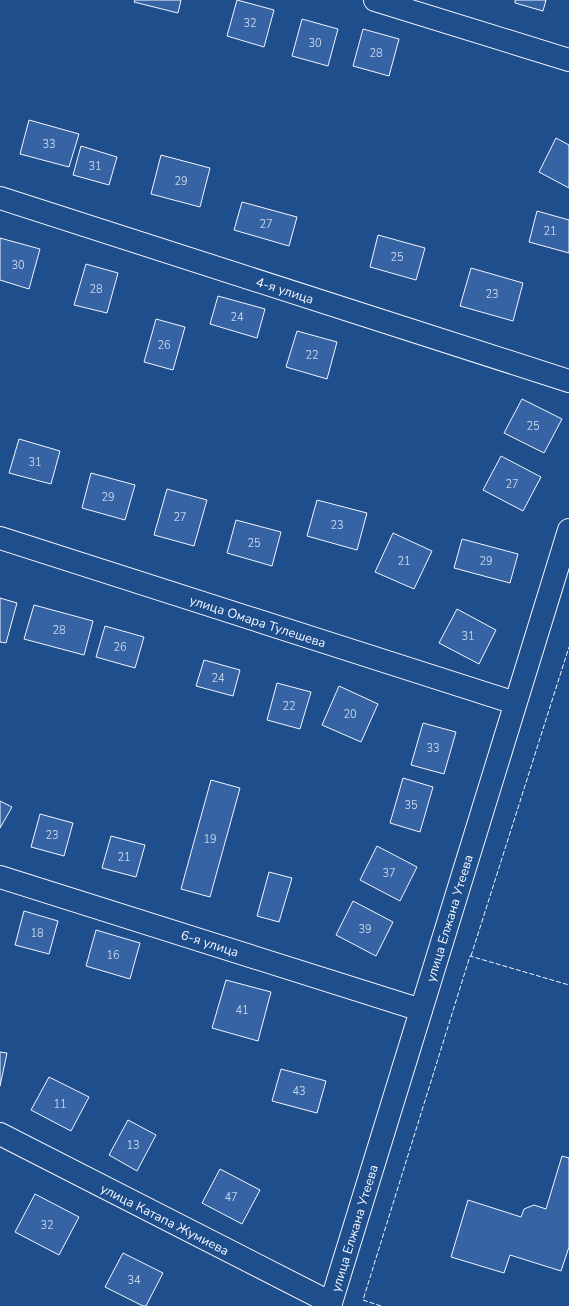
<svg xmlns="http://www.w3.org/2000/svg" width="569" height="1306" font-family="'Nunito Sans',sans-serif">
	<style>
		.building { fill: #3563a3; stroke: #f2f6ff }
		.lines { fill: none; stroke-linecap: round; stroke-linejoin: round }
		.minor-casing { stroke: #f2f6ff; stroke-width: 24 }
		.minor { stroke: #1f4e8c; stroke-width: 22 }
		.fence { stroke: #f2f6ff; stroke-width: 1; stroke-dasharray: 5 2; stroke-linecap: butt }
		.labels { text-anchor: middle; stroke-width: 3; stroke-linejoin: round; paint-order: stroke }
		.number-label { font-size: 11px; fill: #c3d1e8 }
		.street-label { font-size: 13px; fill: #f2f6ff; stroke: #1f4e8c }
	</style>
	<rect width="100%" height="100%" fill="#1f4e8c"/>
	<!-- building -->
	<g class="building">
		<polygon points="135,0 181,0 178,13 134,2"/>
		<polygon points="237,0 274,10 264,47 227,36"/>
		<polygon points="515,0 546,0 543,11 515,3"/>
		<polygon points="302,19 338,29 328,66 292,56"/>
		<polygon points="363,29 399,39 389,76 353,66"/>
		<polygon points="29,120 79,134 69,167 20,154"/>
		<polygon points="556,138 569,145 569,188 539,172"/>
		<polygon points="81,146 117,157 109,185 73,175"/>
		<polygon points="161,155 210,168 200,207 151,194"/>
		<polygon points="242,202 297,217 289,246 234,230"/>
		<polygon points="537,211 569,220 569,253 529,242"/>
		<polygon points="378,235 425,248 416,280 370,267"/>
		<polygon points="0,238 40,249 29,289 0,280"/>
		<polygon points="86,264 118,273 107,313 74,305"/>
		<polygon points="471,268 523,283 513,321 460,306"/>
		<polygon points="218,296 265,309 257,338 210,324"/>
		<polygon points="156,319 185,327 173,370 144,362"/>
		<polygon points="297,331 337,342 327,379 286,367"/>
		<polygon points="522,399 562,419 544,453 504,433"/>
		<polygon points="19,439 60,451 51,484 9,473"/>
		<polygon points="501,456 541,477 523,511 483,490"/>
		<polygon points="91,473 135,485 125,520 82,508"/>
		<polygon points="167,489 207,500 194,546 154,535"/>
		<polygon points="317,500 367,513 357,550 307,536"/>
		<polygon points="236,520 281,532 272,566 227,553"/>
		<polygon points="393,533 432,551 414,589 375,572"/>
		<polygon points="462,539 518,554 510,583 454,568"/>
		<polygon points="0,598 17,603 6,643 0,642"/>
		<polygon points="34,605 93,621 84,655 24,639"/>
		<polygon points="457,609 496,630 479,664 439,643"/>
		<polygon points="105,626 144,637 135,668 96,657"/>
		<polygon points="204,660 240,670 233,696 196,686"/>
		<polygon points="277,683 311,692 300,729 267,720"/>
		<polygon points="339,686 378,704 361,742 322,725"/>
		<polygon points="423,723 456,732 444,774 411,765"/>
		<polygon points="403,778 433,787 420,832 390,823"/>
		<polygon points="211,780 240,788 210,897 181,889"/>
		<polygon points="0,801 12,807 0,828"/>
		<polygon points="40,814 73,823 64,856 31,847"/>
		<polygon points="111,836 145,845 136,877 102,868"/>
		<polygon points="377,846 417,867 400,901 360,880"/>
		<polygon points="269,872 292,878 279,922 257,916"/>
		<polygon points="353,901 393,922 376,956 336,935"/>
		<polygon points="24,911 58,921 49,954 15,945"/>
		<polygon points="96,930 140,943 130,979 86,966"/>
		<polygon points="226,980 271,992 258,1041 212,1028"/>
		<polygon points="0,1052 7,1053 0,1086"/>
		<polygon points="281,1069 326,1081 317,1113 272,1101"/>
		<polygon points="49,1077 89,1097 71,1131 31,1110"/>
		<polygon points="128,1120 156,1135 137,1171 109,1155"/>
		<polygon points="562,1156 569,1158 569,1247 561,1271 510,1255 504,1273 451,1257 468,1200 521,1217 524,1209 534,1205 546,1209"/>
		<polygon points="220,1169 260,1190 242,1224 202,1203"/>
		<polygon points="35,1194 79,1217 59,1255 15,1232"/>
		<polygon points="123,1253 163,1273 146,1306 143,1306 105,1287"/>
	</g>
	<g class="lines">
		<defs>
			<g id="minor">
				<polyline points="375,0 569,60"/>
				<polyline points="0,198 569,381"/>
				<polyline points="0,538 515,703"/>
				<polyline points="0,877 421,1010"/>
				<polyline points="0,1134 331,1303"/>
				<polyline points="330,1306 569,530"/>
			</g>
		</defs>
		<!-- minor casing -->
		<use href="#minor" class="minor-casing"/>
		<!-- minor -->
		<use href="#minor" class="minor"/>
		<!-- fence -->
		<g class="fence">
			<polyline points="471,956 569,647"/>
			<polyline points="381,1306 363,1300 470,956 569,985"/>
		</g>
	</g>
	<g class="labels">
		<!-- number labels -->
		<g class="number-label">
			<text x="250" y="27">32</text>
			<text x="315" y="47">30</text>
			<text x="376" y="57">28</text>
			<text x="49" y="148">33</text>
			<text x="95" y="170">31</text>
			<text x="181" y="185">29</text>
			<text x="266" y="228">27</text>
			<text x="550" y="235">21</text>
			<text x="397" y="261">25</text>
			<text x="18" y="269">30</text>
			<text x="96" y="293">28</text>
			<text x="492" y="298">23</text>
			<text x="237" y="321">24</text>
			<text x="164" y="349">26</text>
			<text x="312" y="359">22</text>
			<text x="533" y="430">25</text>
			<text x="35" y="466">31</text>
			<text x="512" y="488">27</text>
			<text x="108" y="501">29</text>
			<text x="180" y="521">27</text>
			<text x="337" y="529">23</text>
			<text x="254" y="547">25</text>
			<text x="404" y="565">21</text>
			<text x="486" y="565">29</text>
			<text x="59" y="634">28</text>
			<text x="468" y="640">31</text>
			<text x="120" y="651">26</text>
			<text x="218" y="682">24</text>
			<text x="289" y="710">22</text>
			<text x="350" y="718">20</text>
			<text x="433" y="752">33</text>
			<text x="411" y="809">35</text>
			<text x="52" y="839">23</text>
			<text x="210" y="843">19</text>
			<text x="124" y="861">21</text>
			<text x="389" y="877">37</text>
			<text x="365" y="933">39</text>
			<text x="37" y="937">18</text>
			<text x="113" y="959">16</text>
			<text x="242" y="1014">41</text>
			<text x="299" y="1095">43</text>
			<text x="60" y="1108">11</text>
			<text x="133" y="1149">13</text>
			<text x="231" y="1201">47</text>
			<text x="47" y="1229">32</text>
			<text x="134" y="1284">34</text>
		</g>
		<!-- street labels -->
		<g class="street-label">
			<text transform="translate(285 290) rotate(18)" y="5">4-я улица</text>
			<text transform="translate(258 621) rotate(18)" y="5">улица Омара Тулешева</text>
			<text transform="translate(449 918) rotate(-73)" y="5">улица Елжана Утеева</text>
			<text transform="translate(210 943) rotate(18)" y="5">6-я улица</text>
			<text transform="translate(165 1219) rotate(27)" y="5">улица Катапа Жумиева</text>
			<text transform="translate(354 1228) rotate(-73)" y="5">улица Елжана Утеева</text>
		</g>
	</g>
</svg>
